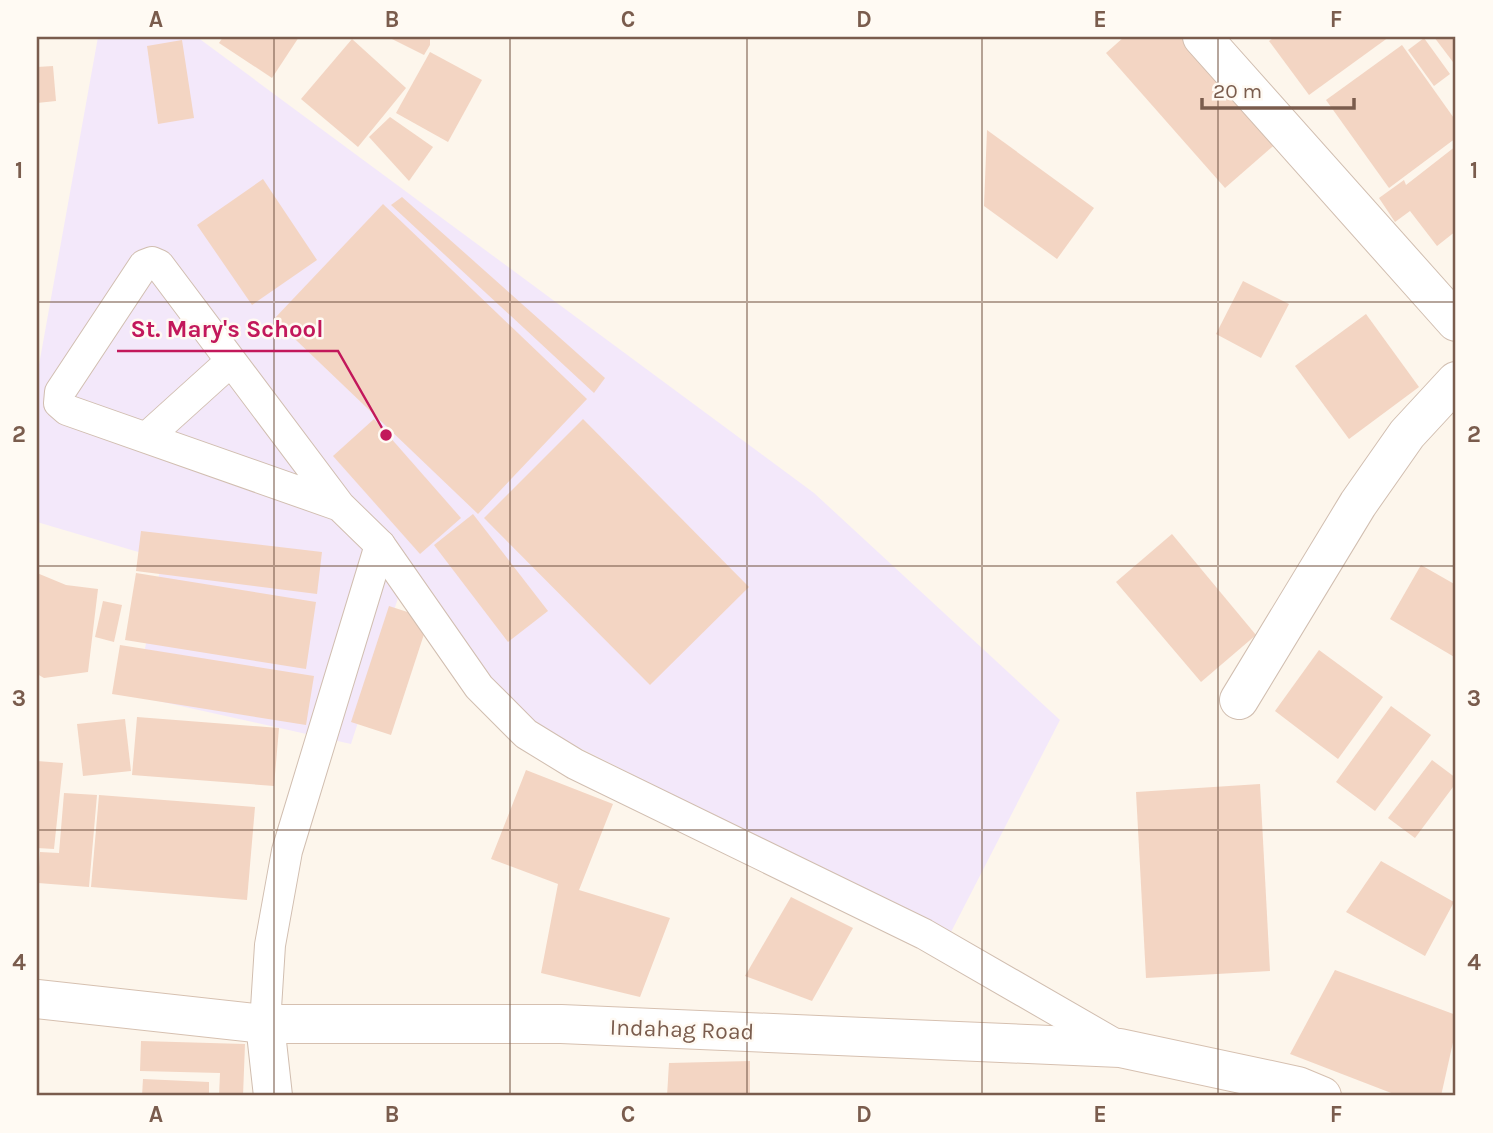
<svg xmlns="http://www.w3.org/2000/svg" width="1493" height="1133" font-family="Karla,sans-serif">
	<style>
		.education { fill: #f3e8fa }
		.building { fill: #f3d5c3 }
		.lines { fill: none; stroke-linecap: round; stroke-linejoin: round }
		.lane-casing { stroke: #d1beb0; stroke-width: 32 }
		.street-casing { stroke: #d1beb0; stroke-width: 40 }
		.secondary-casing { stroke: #d6c0b0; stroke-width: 40 }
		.lane { stroke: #fff; stroke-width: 30 }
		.street { stroke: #fff; stroke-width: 38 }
		.secondary { stroke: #fff; stroke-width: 38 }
		.grid { fill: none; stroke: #7a5c4d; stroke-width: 2; stroke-opacity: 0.55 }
		.labels { text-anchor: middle; stroke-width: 5; stroke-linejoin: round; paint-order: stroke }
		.street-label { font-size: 23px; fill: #7a5c4d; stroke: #fffaf3 }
		.leader { fill: none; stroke: #c2185b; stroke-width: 2.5 }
		.callout-dot { fill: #c2185b; stroke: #fffaf3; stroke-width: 2.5 }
		.callout-label { font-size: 24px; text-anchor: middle; font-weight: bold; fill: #c2185b; stroke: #fffaf3; stroke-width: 5; stroke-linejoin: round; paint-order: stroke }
		.neatline { fill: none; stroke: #7a5c4d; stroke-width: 2.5 }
		.grid-label { font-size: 23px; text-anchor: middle; font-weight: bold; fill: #7a5c4d }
	</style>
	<rect width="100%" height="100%" fill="#fdf6ec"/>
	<!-- education -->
	<polygon class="education" points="98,37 197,37 814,493 1060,720 950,934 518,717 407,570 351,744 136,696 162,559 37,522 37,376"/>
	<!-- building -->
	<g class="building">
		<polygon points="223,37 299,37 272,78 219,43"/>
		<polygon points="388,37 430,37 430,45 424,55"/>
		<polygon points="1124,37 1187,37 1279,141 1225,188 1106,53"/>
		<polygon points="1275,37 1389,37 1309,95 1269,41"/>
		<polygon points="1434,37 1456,37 1456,66"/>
		<polygon points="1424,38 1450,74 1434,86 1408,50"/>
		<polygon points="352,39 406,88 358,147 301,99"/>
		<polygon points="182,40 194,118 158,124 147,46"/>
		<polygon points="1402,45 1456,121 1456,138 1389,188 1326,100"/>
		<polygon points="430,52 482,80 448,142 396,113"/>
		<polygon points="53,66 56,101 37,103 37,67"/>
		<polygon points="390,117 433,147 409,181 369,137"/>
		<polygon points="987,130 1094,208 1057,259 984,206"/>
		<polygon points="1456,146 1456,231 1437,246 1410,211 1395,222 1379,198 1404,180 1406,185"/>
		<polygon points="263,179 317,260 252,305 197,225"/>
		<polygon points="402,197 605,378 594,393 391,205"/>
		<polygon points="383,204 587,399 478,514 274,319"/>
		<polygon points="1243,281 1289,304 1261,358 1216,334"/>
		<polygon points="1366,314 1419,387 1349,439 1295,366"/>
		<polygon points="374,419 461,518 420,554 333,456"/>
		<polygon points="583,419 749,587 650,685 484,518"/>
		<polygon points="473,514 548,611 508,642 434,545"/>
		<polygon points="141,531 322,552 317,594 136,571"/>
		<polygon points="1172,534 1256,635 1201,682 1116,582"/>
		<polygon points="1421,565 1456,585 1456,658 1390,619"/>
		<polygon points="37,573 66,585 98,589 88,672 44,678 37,674"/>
		<polygon points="136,573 316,602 306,669 125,640"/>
		<polygon points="103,601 122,605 114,642 95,637"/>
		<polygon points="389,606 429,619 391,735 351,722"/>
		<polygon points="120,645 314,676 306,725 112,694"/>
		<polygon points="1319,650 1383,697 1338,759 1275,711"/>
		<polygon points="1391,706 1431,735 1375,811 1336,782"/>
		<polygon points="137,717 279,728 274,786 132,775"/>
		<polygon points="125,719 131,771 83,776 77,724"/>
		<polygon points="1432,760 1456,778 1456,783 1415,838 1388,818"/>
		<polygon points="37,761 63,763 54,849 37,848"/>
		<polygon points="526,770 613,804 579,890 670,918 640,997 541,973 558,884 491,859"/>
		<polygon points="1260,784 1270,971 1146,978 1136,792"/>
		<polygon points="64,793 97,795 89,887 38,883 40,852 59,853"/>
		<polygon points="99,795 255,807 247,900 91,887"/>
		<polygon points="1381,861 1454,902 1425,956 1346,912"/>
		<polygon points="791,897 853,928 812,1001 745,976"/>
		<polygon points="1335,970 1456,1015 1456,1029 1441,1096 1399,1096 1290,1054"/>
		<polygon points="141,1041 245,1044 243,1096 219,1096 220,1073 140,1071"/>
		<polygon points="750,1061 750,1096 667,1096 669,1063"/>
		<polygon points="143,1079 209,1082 209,1096 142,1096"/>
	</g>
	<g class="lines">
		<defs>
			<g id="lane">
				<polyline points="147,437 230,362"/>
				<polyline points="340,506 67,410 59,403 60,392 144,265 152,262 159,265 340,506 380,545 479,687 526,734 575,764 924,934 1120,1047"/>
				<polyline points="265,1024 270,945 287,851 380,545"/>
			</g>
			<g id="street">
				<polyline points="1202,37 1456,322"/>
				<polyline points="1239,700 1358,504 1407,434 1456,381"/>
				<polyline points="265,1024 273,1096"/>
			</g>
			<polyline id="secondary" points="37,999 265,1024 561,1024 1120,1048 1298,1086 1322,1096"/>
		</defs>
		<!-- lane casing -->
		<use href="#lane" class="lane-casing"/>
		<!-- street casing -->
		<use href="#street" class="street-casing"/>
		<!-- secondary casing -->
		<use href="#secondary" class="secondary-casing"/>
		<!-- lane -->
		<use href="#lane" class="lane"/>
		<!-- street -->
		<use href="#street" class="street"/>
		<!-- secondary -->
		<use href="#secondary" class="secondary"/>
	</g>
	<!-- grid -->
	<path class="grid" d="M274,37V1096M510,37V1096M747,37V1096M982,37V1096M1218,37V1096M37,302H1456M37,566H1456M37,830H1456"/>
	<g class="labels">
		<!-- street labels -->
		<g class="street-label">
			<text transform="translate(682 1029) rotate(2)" y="8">Indahag Road</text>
		</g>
	</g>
	<!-- callouts -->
	<path class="leader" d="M386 435L338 351H117"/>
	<circle class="callout-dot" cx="386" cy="435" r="7"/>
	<g class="callout-label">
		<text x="227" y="337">St. Mary's School</text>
	</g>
	<!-- border -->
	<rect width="1493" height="1133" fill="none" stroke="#fffaf3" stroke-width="77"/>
	<!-- scale -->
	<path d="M1202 98v10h152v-10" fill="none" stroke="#7a5c4d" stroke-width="3.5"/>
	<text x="1213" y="98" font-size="21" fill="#7a5c4d" stroke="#fffaf3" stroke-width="5" paint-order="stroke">20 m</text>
	<rect x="38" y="38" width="1416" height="1056" class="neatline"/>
	<g class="grid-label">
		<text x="156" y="27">A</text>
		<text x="392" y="27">B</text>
		<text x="628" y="27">C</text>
		<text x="864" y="27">D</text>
		<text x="1100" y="27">E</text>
		<text x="1336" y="27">F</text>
		<text x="19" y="178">1</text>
		<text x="1474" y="178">1</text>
		<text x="19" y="442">2</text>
		<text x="1474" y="442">2</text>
		<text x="19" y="706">3</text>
		<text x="1474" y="706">3</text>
		<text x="19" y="970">4</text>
		<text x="1474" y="970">4</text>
		<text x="156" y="1122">A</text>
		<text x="392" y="1122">B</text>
		<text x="628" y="1122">C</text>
		<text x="864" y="1122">D</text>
		<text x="1100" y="1122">E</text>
		<text x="1336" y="1122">F</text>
	</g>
</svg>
